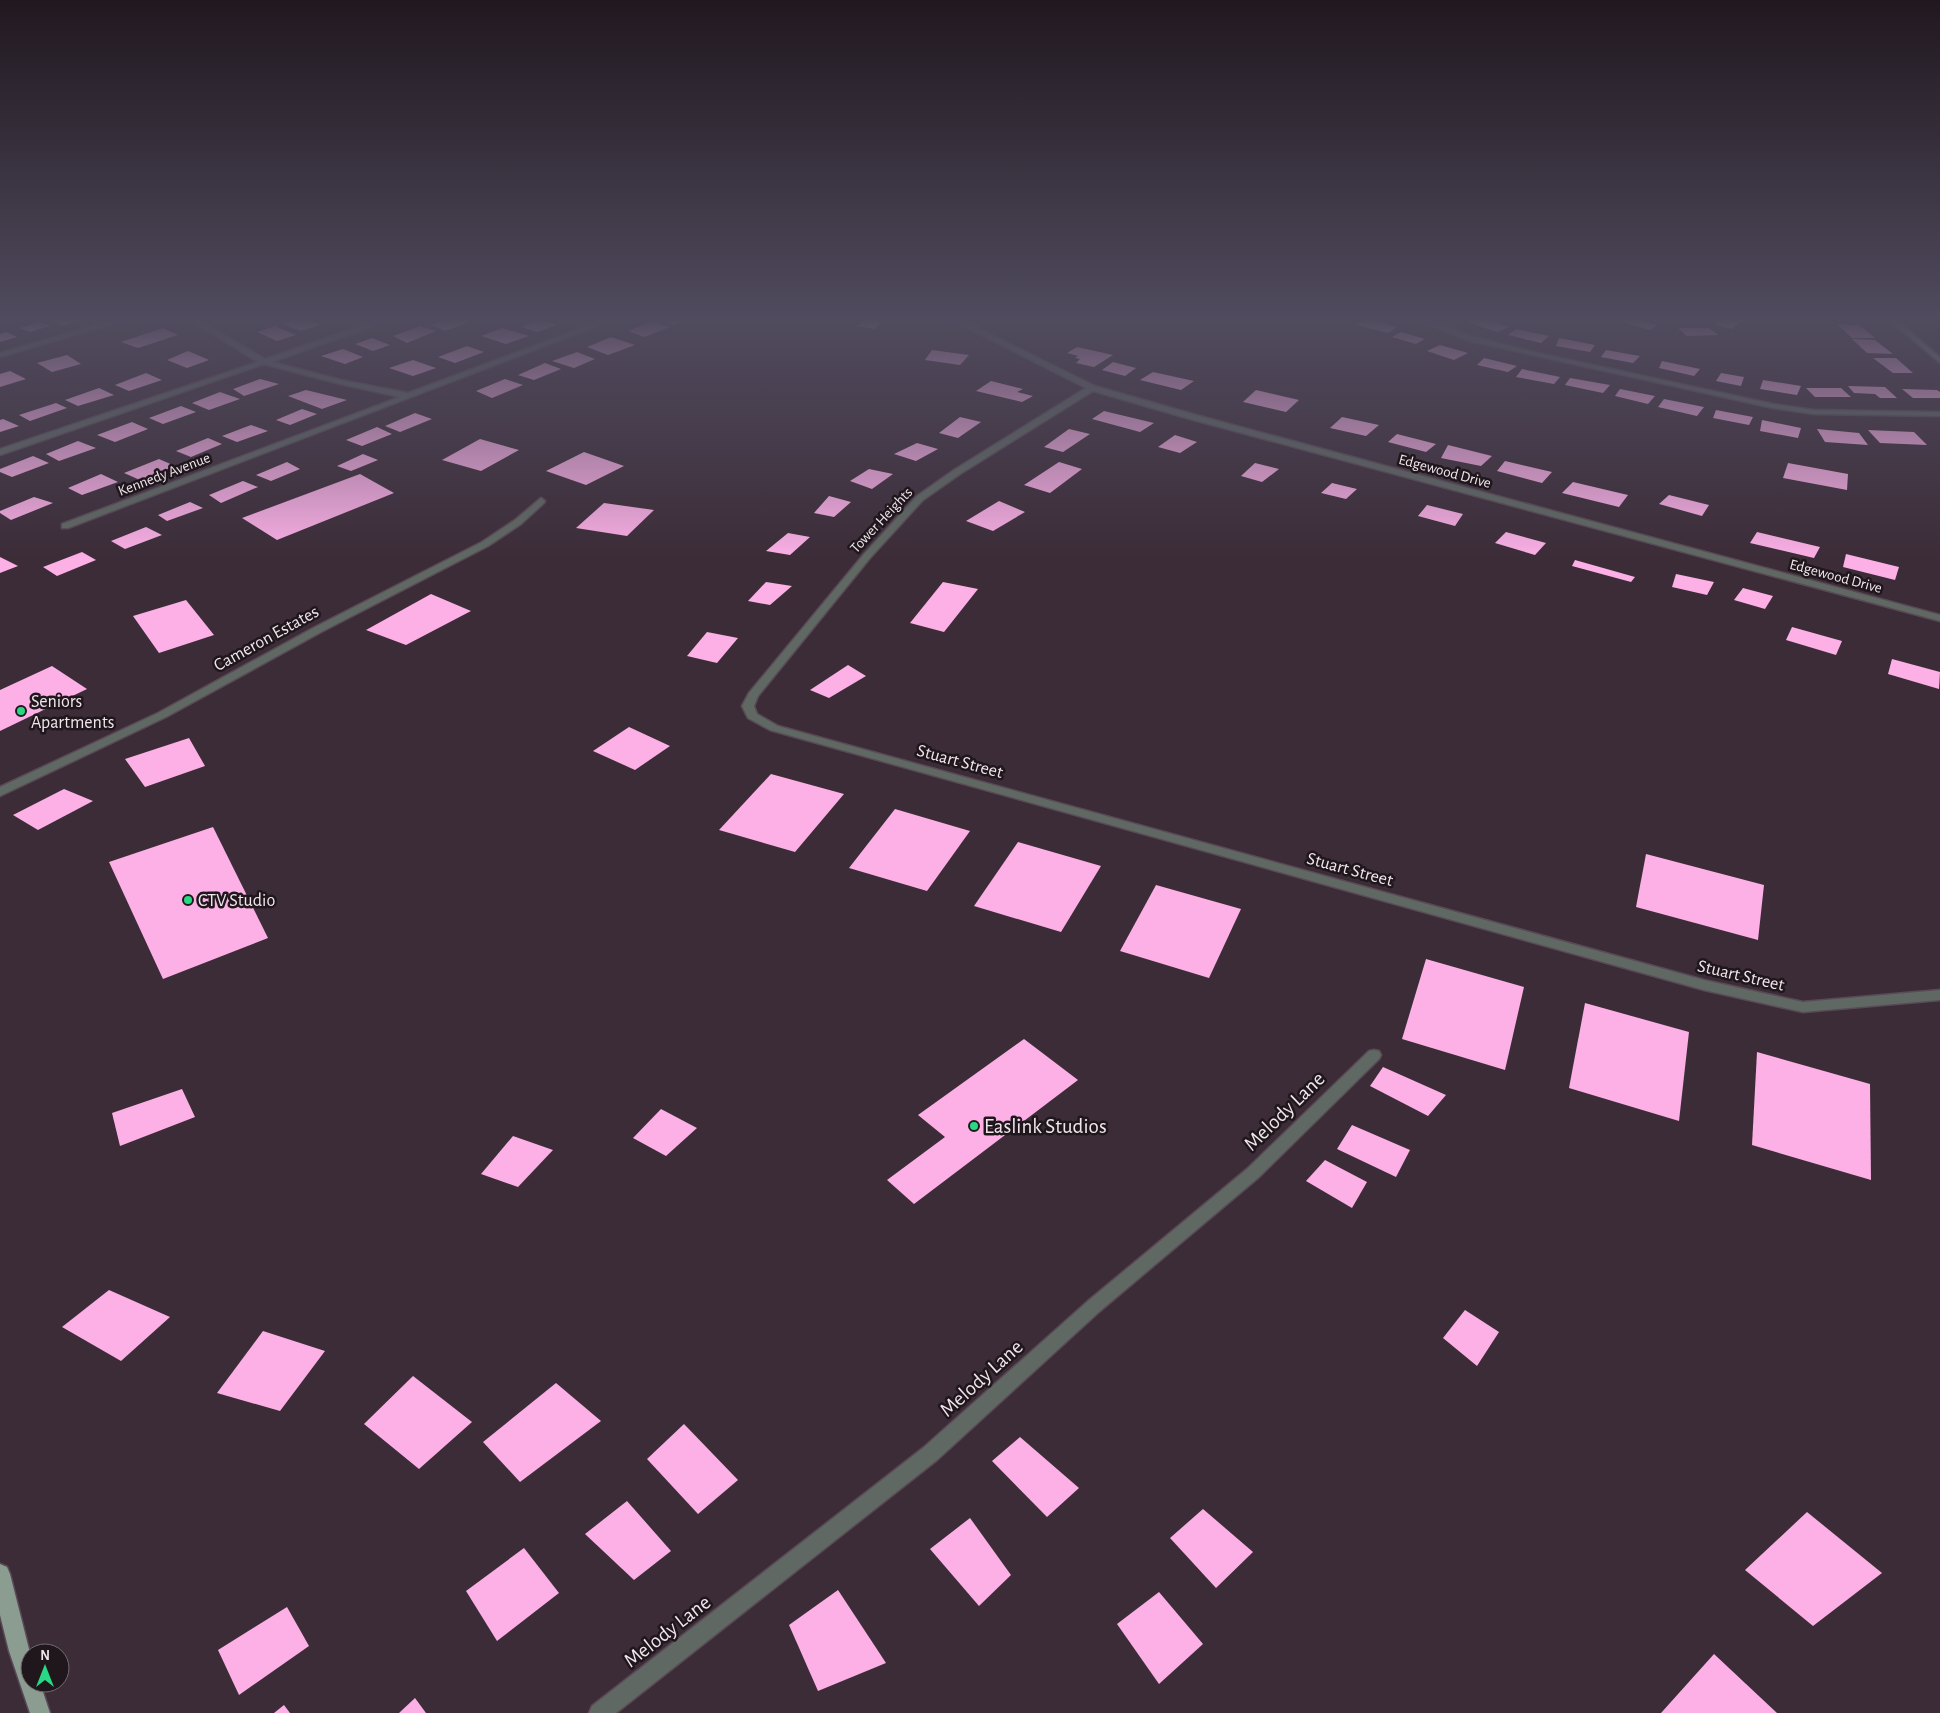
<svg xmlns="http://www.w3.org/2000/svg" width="1940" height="1713" font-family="'Alegreya Sans',sans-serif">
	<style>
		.building { fill: #fcb0e6 }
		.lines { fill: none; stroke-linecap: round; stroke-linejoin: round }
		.street-casing { stroke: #594a55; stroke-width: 3 }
		.secondary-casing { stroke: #594a55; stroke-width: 3 }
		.primary-casing { stroke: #594a55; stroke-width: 3 }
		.street { fill: #5f6862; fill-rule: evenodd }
		.secondary { fill: #78857c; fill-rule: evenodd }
		.primary { fill: #8b9c90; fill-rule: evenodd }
		.poi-dot { fill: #29d885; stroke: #1f171c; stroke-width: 2 }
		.labels { text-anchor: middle; stroke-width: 5; stroke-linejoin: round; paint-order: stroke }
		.far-street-label { font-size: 15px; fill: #f1e5ed; stroke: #1f171c }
		.street-label { font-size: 18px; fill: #f1e5ed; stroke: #1f171c }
		.poi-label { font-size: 18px; fill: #f1e5ed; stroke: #1f171c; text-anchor: start }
		.near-street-label { font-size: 21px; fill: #f1e5ed; stroke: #1f171c }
		.near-poi-label { font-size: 21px; fill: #f1e5ed; stroke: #1f171c; text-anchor: start }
	</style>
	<rect width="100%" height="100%" fill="#3c2c38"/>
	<!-- building -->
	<g class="building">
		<polygon points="50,320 80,320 80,321 62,326"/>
		<polygon points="293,320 311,320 320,325 301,331 281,324"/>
		<polygon points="444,320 467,320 470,322 445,331 431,325"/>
		<polygon points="538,320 542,320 557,325 537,332 521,327"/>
		<polygon points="661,320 686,320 673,325"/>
		<polygon points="863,320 873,320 882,322 875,329 857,326"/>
		<polygon points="1364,320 1371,320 1397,327 1388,333 1356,325"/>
		<polygon points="1472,320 1488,320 1509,327 1497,332 1467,322"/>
		<polygon points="1615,320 1641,320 1658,325 1650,330"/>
		<polygon points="1718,320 1743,320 1732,329 1713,324"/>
		<polygon points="653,321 670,327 644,337 628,331"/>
		<polygon points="39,322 50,326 30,332 20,328"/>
		<polygon points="1837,324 1859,325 1875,338 1852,338"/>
		<polygon points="275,326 296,335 277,341 257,332"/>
		<polygon points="420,326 436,331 407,343 393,336"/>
		<polygon points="163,328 178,335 138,348 121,342"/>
		<polygon points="502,328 529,336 506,344 481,336"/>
		<polygon points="1678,328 1709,328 1718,335 1687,336"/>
		<polygon points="1516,329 1549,336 1541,343 1508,335"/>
		<polygon points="6,332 17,337 0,342 0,334"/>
		<polygon points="1401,332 1425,339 1416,344 1392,337"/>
		<polygon points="611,337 635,345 608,355 587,347"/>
		<polygon points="372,338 390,345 373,351 355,344"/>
		<polygon points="1559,338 1595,345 1590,352 1556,346"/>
		<polygon points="1852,339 1875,340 1893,354 1867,353"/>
		<polygon points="1440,345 1468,353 1454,360 1427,351"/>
		<polygon points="467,346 484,352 455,363 438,357"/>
		<polygon points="1077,347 1113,355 1094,367 1076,363 1080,359 1075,358 1078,356 1067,353"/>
		<polygon points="343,349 363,357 345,364 321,356"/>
		<polygon points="932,350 969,355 960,365 925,360"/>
		<polygon points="1606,350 1640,356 1633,363 1601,357"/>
		<polygon points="188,351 209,360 187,368 167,360"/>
		<polygon points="577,352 595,359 574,368 552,361"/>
		<polygon points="67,355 81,364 52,372 37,363"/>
		<polygon points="1484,358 1517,366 1508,372 1477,365"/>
		<polygon points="1873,358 1896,358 1913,373 1893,373"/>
		<polygon points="413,360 436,368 413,376 389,368"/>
		<polygon points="1662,361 1700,369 1694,376 1659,368"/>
		<polygon points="1113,362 1136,368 1125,376 1102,370"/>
		<polygon points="545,363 561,369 534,380 518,375"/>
		<polygon points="1522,369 1560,377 1554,384 1516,377"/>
		<polygon points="10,371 26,379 0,387 0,374"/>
		<polygon points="1153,372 1194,381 1181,390 1140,380"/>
		<polygon points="146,373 162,380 129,391 115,385"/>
		<polygon points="1721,373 1744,377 1741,386 1716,381"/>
		<polygon points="1570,378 1610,385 1603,393 1565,385"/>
		<polygon points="260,379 279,384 244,396 233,389"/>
		<polygon points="505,379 523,385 492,398 476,391"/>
		<polygon points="1763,380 1801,386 1797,395 1760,389"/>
		<polygon points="991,381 1023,389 1017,392 1033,396 1022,402 976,391"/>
		<polygon points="1848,386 1885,387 1897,398 1880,398 1875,394 1854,393"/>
		<polygon points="99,388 114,395 78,406 65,400"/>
		<polygon points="1806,388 1841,388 1851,397 1815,397"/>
		<polygon points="1620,389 1655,396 1648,404 1615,396"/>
		<polygon points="1902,389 1937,390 1940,392 1940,398 1913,398"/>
		<polygon points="306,390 347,400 322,409 288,396"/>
		<polygon points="1256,390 1299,400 1286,412 1243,402"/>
		<polygon points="220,392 240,399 209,410 192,403"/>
		<polygon points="1664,399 1704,407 1697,416 1658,407"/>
		<polygon points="56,403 67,408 30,421 19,415"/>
		<polygon points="181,406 196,412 163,424 149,418"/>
		<polygon points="302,409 317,414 290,425 276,420"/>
		<polygon points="1716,410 1753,417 1749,425 1713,418"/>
		<polygon points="1104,411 1154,423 1140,432 1092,419"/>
		<polygon points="415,413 432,419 400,432 385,426"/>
		<polygon points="960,417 981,422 958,438 939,433"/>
		<polygon points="1342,417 1379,425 1366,436 1330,428"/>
		<polygon points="3,419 19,426 0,432 0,420"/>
		<polygon points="1762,420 1801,428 1798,438 1760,431"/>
		<polygon points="132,422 148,429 115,442 97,435"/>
		<polygon points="251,425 268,431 237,442 222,436"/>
		<polygon points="377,427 392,434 362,446 346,440"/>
		<polygon points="1069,429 1090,434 1063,452 1044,447"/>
		<polygon points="1817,429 1859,433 1868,445 1825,442"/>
		<polygon points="1868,430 1914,432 1927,445 1880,443"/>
		<polygon points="1397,434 1436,444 1426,452 1388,442"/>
		<polygon points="1175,435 1197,442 1180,453 1158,447"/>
		<polygon points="208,438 222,444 191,457 176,451"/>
		<polygon points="480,439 519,450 481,471 442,460"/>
		<polygon points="78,441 96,448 59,461 46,454"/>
		<polygon points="917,443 938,449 916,461 894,454"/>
		<polygon points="1448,445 1492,456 1481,466 1441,458"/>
		<polygon points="584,452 624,466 586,485 546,471"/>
		<polygon points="363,454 378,460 351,471 337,466"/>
		<polygon points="33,456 49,463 12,477 0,472 0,469"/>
		<polygon points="159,459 175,466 140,480 124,473"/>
		<polygon points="1505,461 1552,472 1542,483 1497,471"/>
		<polygon points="287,462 300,469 271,481 256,475"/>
		<polygon points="1059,462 1082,469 1050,493 1024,485"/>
		<polygon points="1255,463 1279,469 1262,482 1241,476"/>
		<polygon points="1788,463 1848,474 1847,490 1783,478"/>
		<polygon points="869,469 893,474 872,489 850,481"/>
		<polygon points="101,474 118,482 82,495 68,488"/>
		<polygon points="360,474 394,493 277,540 242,518"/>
		<polygon points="243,481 258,487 221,503 209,495"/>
		<polygon points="1573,482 1628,495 1619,507 1562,493"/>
		<polygon points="1332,483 1357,489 1346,499 1321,493"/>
		<polygon points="1669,495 1709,505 1702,516 1659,504"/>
		<polygon points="829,496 851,502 834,517 814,513"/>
		<polygon points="34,497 53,503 11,520 0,513 0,511"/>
		<polygon points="999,501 1025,512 993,531 966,521"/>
		<polygon points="190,502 203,508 167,521 158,515"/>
		<polygon points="604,503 654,510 627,536 576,528"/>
		<polygon points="1427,505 1463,514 1455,526 1418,516"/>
		<polygon points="146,527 162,535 125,549 111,541"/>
		<polygon points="1506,532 1546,543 1535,555 1495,543"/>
		<polygon points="1757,532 1820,547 1814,558 1750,543"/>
		<polygon points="788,533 810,537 790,555 766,551"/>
		<polygon points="82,552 96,560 57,576 43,567"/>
		<polygon points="1846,554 1899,567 1895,580 1843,567"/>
		<polygon points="0,557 18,566 0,573"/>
		<polygon points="1575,560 1635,577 1631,582 1572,566"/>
		<polygon points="1676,574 1714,582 1707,595 1672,587"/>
		<polygon points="766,582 792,586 770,605 748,601"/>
		<polygon points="943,582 978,589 944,632 910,623"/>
		<polygon points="1743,588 1773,596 1765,609 1734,600"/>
		<polygon points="431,594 471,611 406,645 366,630"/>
		<polygon points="186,600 214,635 159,653 133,616"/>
		<polygon points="1792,627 1842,641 1836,655 1786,640"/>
		<polygon points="707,632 738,638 717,663 687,656"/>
		<polygon points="1892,659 1940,672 1939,689 1888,674"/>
		<polygon points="848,665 866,676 829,698 810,690"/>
		<polygon points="52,666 87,689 0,731 0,690"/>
		<polygon points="629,727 670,746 635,770 593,751"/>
		<polygon points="189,738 205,766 145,787 125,759"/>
		<polygon points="771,774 844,794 795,852 719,830"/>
		<polygon points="64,789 93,801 38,830 13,815"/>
		<polygon points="895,809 970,831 927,891 849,868"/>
		<polygon points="213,827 268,938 163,979 109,862"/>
		<polygon points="1018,842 1101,866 1061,932 974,906"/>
		<polygon points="1646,854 1764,885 1758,940 1636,907"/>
		<polygon points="1156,885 1241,909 1209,978 1120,951"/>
		<polygon points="1426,959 1524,987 1505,1070 1402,1039"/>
		<polygon points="1585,1003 1689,1032 1679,1121 1569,1088"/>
		<polygon points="1024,1039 1078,1080 914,1204 887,1180 945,1137 918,1115"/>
		<polygon points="1757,1052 1870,1084 1871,1180 1752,1145"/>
		<polygon points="1383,1067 1446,1095 1428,1116 1370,1086"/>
		<polygon points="182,1089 195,1117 120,1146 112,1113"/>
		<polygon points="661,1109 697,1128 666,1156 633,1138"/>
		<polygon points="1352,1125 1410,1150 1396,1177 1337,1149"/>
		<polygon points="513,1136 553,1150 518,1187 481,1174"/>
		<polygon points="1325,1160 1367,1182 1352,1208 1306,1181"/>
		<polygon points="109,1290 170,1317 121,1361 62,1327"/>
		<polygon points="1465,1310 1499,1332 1477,1366 1443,1338"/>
		<polygon points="263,1331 325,1351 280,1411 217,1393"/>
		<polygon points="413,1376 472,1422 419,1469 364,1424"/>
		<polygon points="556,1383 601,1421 520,1482 483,1442"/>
		<polygon points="684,1424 738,1480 698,1514 647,1459"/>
		<polygon points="1020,1437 1079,1488 1047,1517 992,1461"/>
		<polygon points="627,1501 671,1551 634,1580 585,1534"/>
		<polygon points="1203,1509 1253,1552 1216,1588 1170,1538"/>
		<polygon points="1807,1512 1882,1573 1813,1626 1745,1570"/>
		<polygon points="970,1518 1011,1575 979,1606 930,1549"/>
		<polygon points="524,1548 559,1593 497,1641 466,1591"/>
		<polygon points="838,1590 886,1663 818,1691 789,1625"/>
		<polygon points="1159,1592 1203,1644 1159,1684 1117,1624"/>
		<polygon points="287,1607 309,1646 239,1695 218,1650"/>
		<polygon points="1714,1654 1777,1713 1661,1713"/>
		<polygon points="415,1698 426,1713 399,1713"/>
		<polygon points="284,1705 290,1713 274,1713"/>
	</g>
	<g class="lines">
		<defs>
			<g id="street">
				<polygon points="114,320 126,320 0,357 0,353"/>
				<polygon points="190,320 199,320 265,359 379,320 390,320 272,362 341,380 408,393 603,320 613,320 68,528 62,528 62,524 400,397 340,384 264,364 0,455 0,449 258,362"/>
				<polygon points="952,320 961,320 1095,386 1196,415 1940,615 1940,621 1190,419 1093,391 960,474 923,500 870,558 758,696 754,706 757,714 778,726 1704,980 1803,1002 1940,990 1940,1000 1803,1012 1704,990 770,730 748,718 742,706 749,693 864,554 917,496 954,470 1086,388"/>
				<polygon points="1419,320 1429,320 1474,337 1542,354 1773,404 1814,410 1940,412 1940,416 1814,414 1773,408 1469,341"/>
				<polygon points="541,498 545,501 544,503 521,524 488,546 323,631 166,717 0,796 0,787 158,713 315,627 482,542 515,520"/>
				<polygon points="1374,1050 1379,1051 1381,1055 1379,1059 1259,1177 1100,1311 937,1460 616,1713 589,1713 592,1706 923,1448 1088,1301 1247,1169 1369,1051"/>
			</g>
			<polygon id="secondary" points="1889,320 1897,320 1940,357 1940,363"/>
			<polygon id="primary" points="0,1564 7,1567 10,1574 30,1653 30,1683 40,1683 50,1713 30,1713 9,1651 0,1615"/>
		</defs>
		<!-- street casing -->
		<use href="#street" class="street-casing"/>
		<!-- secondary casing -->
		<use href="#secondary" class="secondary-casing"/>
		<!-- primary casing -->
		<use href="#primary" class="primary-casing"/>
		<!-- street -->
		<use href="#street" class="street"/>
		<!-- secondary -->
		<use href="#secondary" class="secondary"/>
		<!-- primary -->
		<use href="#primary" class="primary"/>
	</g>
	<!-- sky -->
	<linearGradient id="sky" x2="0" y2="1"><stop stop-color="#21181f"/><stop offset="0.57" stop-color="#504b5e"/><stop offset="1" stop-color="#504b5e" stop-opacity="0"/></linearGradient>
	<rect width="1940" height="560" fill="url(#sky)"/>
	<!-- markers -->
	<g class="poi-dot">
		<circle cx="21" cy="711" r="5"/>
		<circle cx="188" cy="900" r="5"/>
		<circle cx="974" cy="1126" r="5"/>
	</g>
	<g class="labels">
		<!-- far-street labels -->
		<g class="far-street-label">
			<text transform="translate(1445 471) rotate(15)" y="5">Edgewood Drive</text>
			<text transform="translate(164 474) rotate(-21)" y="5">Kennedy Avenue</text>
			<text transform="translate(881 520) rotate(-47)" y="5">Tower Heights</text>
			<text transform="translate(1836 576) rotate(15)" y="5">Edgewood Drive</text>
		</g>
		<!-- street labels -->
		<g class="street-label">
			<text transform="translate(266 638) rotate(-29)" y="6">Cameron Estates</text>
			<text transform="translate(960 761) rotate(15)" y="6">Stuart Street</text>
			<text transform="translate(1350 869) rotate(15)" y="6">Stuart Street</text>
			<text transform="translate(1741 975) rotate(13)" y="6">Stuart Street</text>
		</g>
		<!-- poi labels -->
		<g class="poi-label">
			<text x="31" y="707">Seniors<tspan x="31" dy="21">Apartments</tspan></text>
			<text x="198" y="906">CTV Studio</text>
		</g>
		<!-- near-street labels -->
		<g class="near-street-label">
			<text transform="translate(1284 1111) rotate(-44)" y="7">Melody Lane</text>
			<text transform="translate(981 1378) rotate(-42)" y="7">Melody Lane</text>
			<text transform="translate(667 1631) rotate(-38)" y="7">Melody Lane</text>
		</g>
		<!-- near-poi labels -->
		<g class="near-poi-label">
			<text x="984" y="1133">Easlink Studios</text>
		</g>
	</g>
	<!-- north arrow -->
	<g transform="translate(45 1668)"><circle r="24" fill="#1f171c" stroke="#736970"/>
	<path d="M0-4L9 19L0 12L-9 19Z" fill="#29d885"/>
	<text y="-8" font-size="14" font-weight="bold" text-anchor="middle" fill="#f1e5ed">N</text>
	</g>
</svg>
